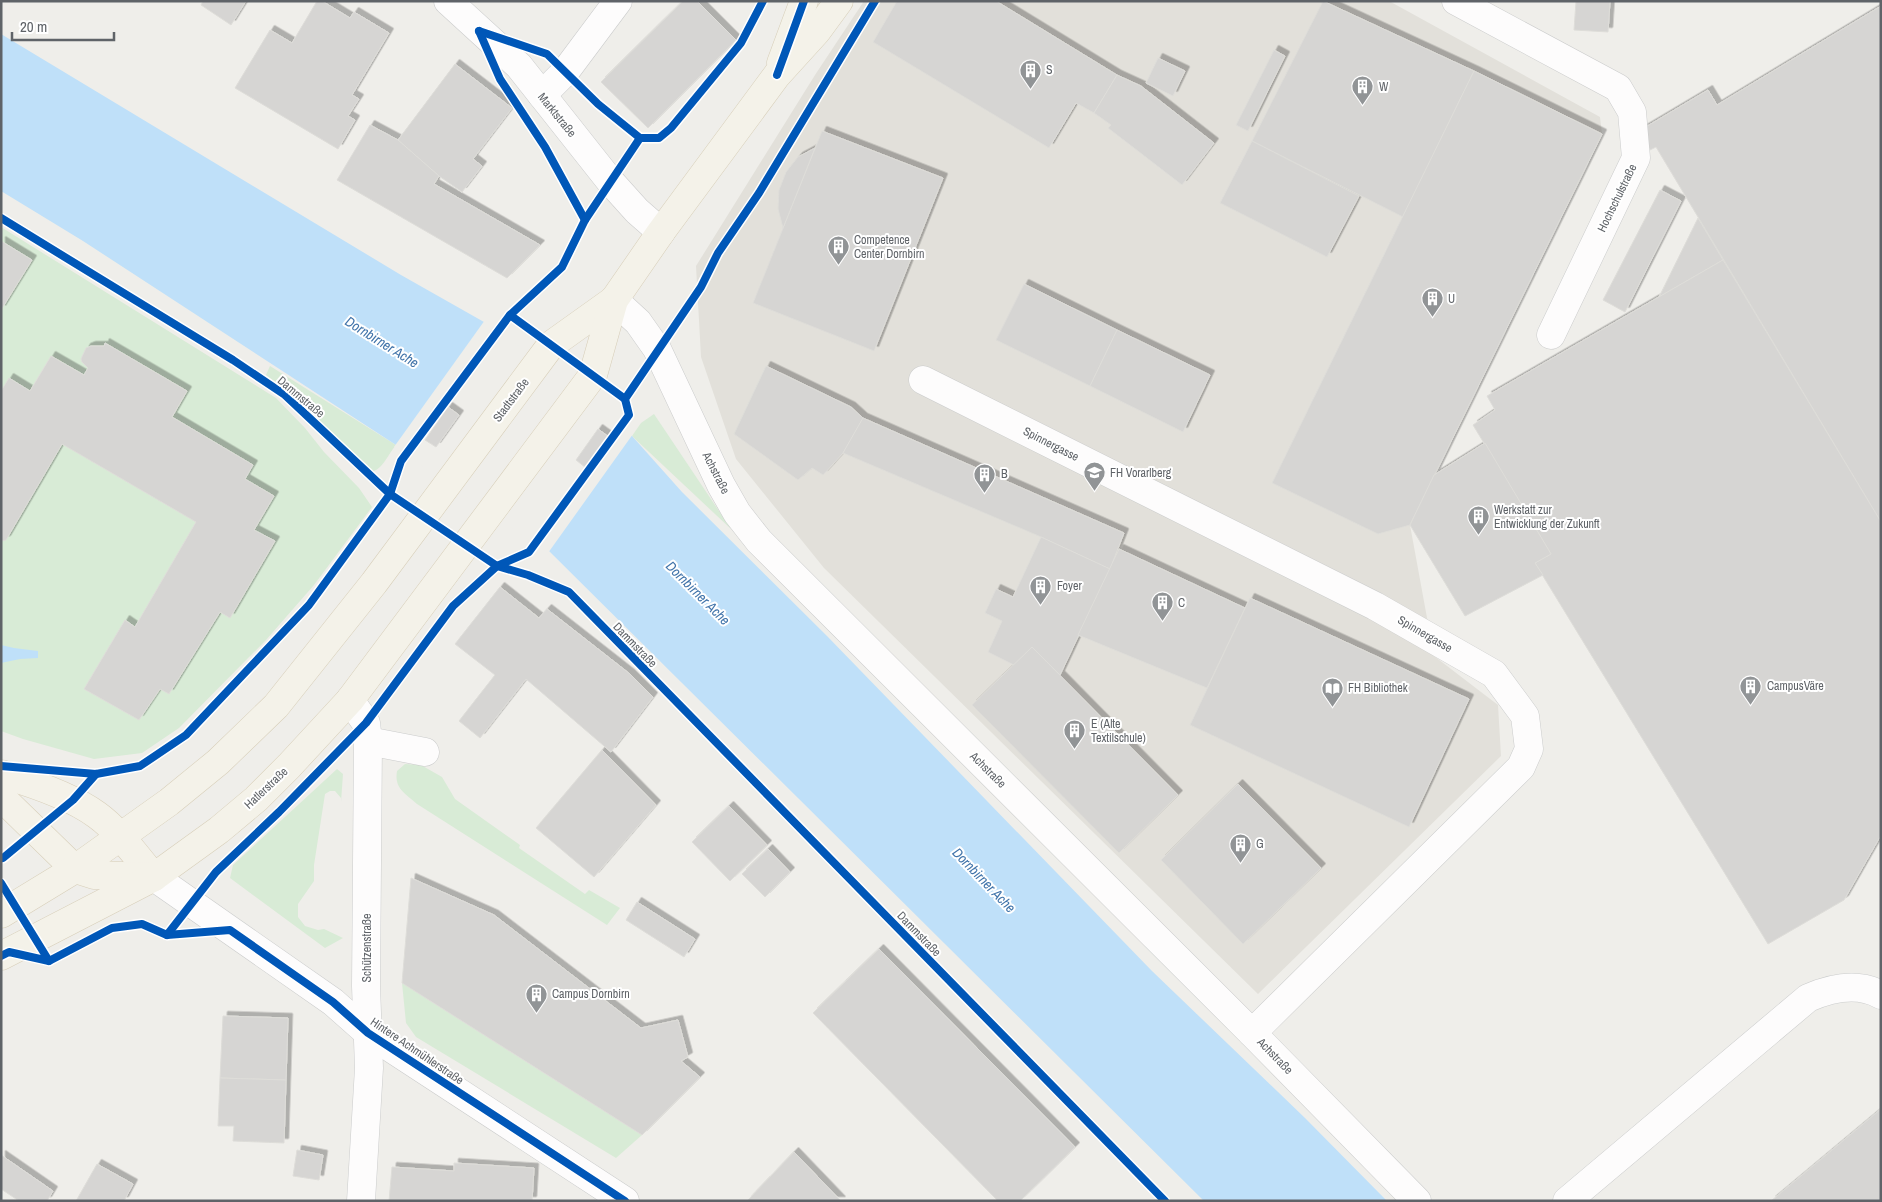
<svg xmlns="http://www.w3.org/2000/svg" width="1882" height="1202" font-family="'Archivo Narrow',sans-serif">
	<style>
		.education { fill: #e2e0da }
		.green { fill: #d8ebd6 }
		.water { fill: #bfe0f9 }
		.pier { fill: #efeeea }
		.building { fill: #d6d5d3; stroke: #deddd9; filter: url(#shadow) }
		.lines { fill: none; stroke-linecap: round; stroke-linejoin: round }
		.minor-casing { stroke: #cbcccc; stroke-width: 29 }
		.major-casing { stroke: #d7ceb8; stroke-width: 29 }
		.minor { stroke: #fdfcfc; stroke-width: 28 }
		.major { stroke: #f4f2e9; stroke-width: 28 }
		.cycleway-casing { stroke: #fff; stroke-width: 11 }
		.cycleway { stroke: #0057b8; stroke-width: 8 }
		.labels { text-anchor: middle; stroke-width: 4; stroke-linejoin: round; paint-order: stroke }
		.poi-label { font-size: 12px; fill: #5f6368; stroke: #fff; text-anchor: start }
		.street-label { font-size: 12px; fill: #5f6368; stroke: #fff }
		.water-label { font-size: 14px; font-style: italic; fill: #4174aa; stroke: #fff }
	</style>
	<defs>
		<filter id="shadow"><feDropShadow dx="4.5" dy="-4.5" stdDeviation="0" flood-color="#0004"/></filter>
	</defs>
	<rect width="100%" height="100%" fill="#efeeea"/>
	<!-- education -->
	<polygon class="education" points="864,1 1389,1 1600,117 1602,134 1410,525 1434,656 1498,705 1501,756 1258,994 824,568 736,459 701,357 696,266 815,75"/>
	<!-- green -->
	<g class="green">
		<polygon points="1,227 276,398 305,428 324,452 359,488 372,507 314,585 266,640 179,728 142,753 94,759 23,739 1,731"/>
		<path d="M270,366L396,445C388,454 380,476 366,471L298,399L266,375Z"/>
		<polygon points="654,414 731,529 632,436 641,423"/>
		<path d="M405,764L421,765L442,777L455,799L520,845L519,848L585,894L589,890L620,908L607,925L417,804C405,793 394,789 397,771Z"/>
		<polygon points="337,769 343,774 341,802 341,798 335,791 330,791 325,794 314,865 314,881 298,904 298,917 305,926 318,930 324,929 343,938 325,948 230,878 233,865"/>
		<polygon points="402,983 642,1135 616,1158 416,1037 406,1023"/>
	</g>
	<!-- water -->
	<g class="water">
		<polygon points="1,34 401,275 484,322 632,436 682,492 827,636 1152,971 1305,1118 1387,1201 1204,1201 549,551 396,445 83,241 1,191"/>
		<polygon points="1,645 14,648 38,651 38,658 20,659 1,663"/>
	</g>
	<!-- pier -->
	<polygon class="pier" points="485,320 633,434 548,553 394,447"/>
	<!-- building -->
	<g class="building">
		<polygon points="203,1 246,1 231,25 201,5"/>
		<polygon points="317,1 322,1 350,18 354,12 389,33 352,95 359,99 348,116 355,120 338,149 235,88 270,30 292,43"/>
		<polygon points="683,1 697,1 736,40 648,128 601,82"/>
		<polygon points="897,1 996,1 1117,75 1094,113 1076,103 1049,148 873,42"/>
		<polygon points="1323,1 1474,71 1403,217 1252,141"/>
		<polygon points="1576,1 1610,1 1608,32 1574,30"/>
		<polygon points="1881,6 1881,522 1656,147 1650,150 1639,131 1708,90 1717,105"/>
		<polygon points="1274,50 1285,56 1248,131 1236,125"/>
		<polygon points="1158,58 1185,71 1173,96 1146,83"/>
		<polygon points="455,64 512,108 473,159 482,166 462,192 439,176 398,140"/>
		<polygon points="1474,71 1602,134 1410,525 1378,534 1272,483"/>
		<polygon points="1117,75 1141,86 1214,143 1182,185 1108,128 1111,125 1094,113"/>
		<polygon points="370,125 398,140 439,176 434,184 540,245 507,278 337,180"/>
		<polygon points="822,131 943,178 874,351 753,303"/>
		<polygon points="1252,141 1359,196 1327,257 1220,203"/>
		<polygon points="815,148 783,228 778,209 779,190 786,172 798,157"/>
		<polygon points="1660,190 1681,201 1625,312 1603,300"/>
		<polygon points="1698,218 1723,260 1659,297"/>
		<polygon points="1,241 32,260 1,310"/>
		<polygon points="1723,260 1881,522 1881,835 1844,900 1768,944 1535,563 1551,554 1473,425 1495,410 1487,396"/>
		<polygon points="1024,284 1117,330 1090,386 996,340"/>
		<polygon points="1117,330 1210,375 1183,432 1090,386"/>
		<polygon points="105,343 187,391 172,417 253,465 245,479 274,496 254,530 275,541 230,618 220,612 169,694 160,689 139,720 84,689 125,620 135,627 196,522 62,444 6,540 1,541 1,391 9,378 30,391 51,356 84,375 88,368 82,362 81,359 86,348 91,346 104,346"/>
		<polygon points="766,366 851,407 863,418 843,453 823,475 812,468 798,480 734,434"/>
		<polygon points="448,407 459,415 436,447 425,440"/>
		<polygon points="863,418 1124,533 1110,569 1041,537 843,453"/>
		<polygon points="598,429 609,437 586,468 576,460"/>
		<polygon points="1485,443 1551,554 1535,563 1543,575 1465,616 1410,525 1434,475"/>
		<polygon points="1041,537 1110,569 1060,675 1032,647 1014,665 988,652 1002,621 985,613 996,589 1013,597"/>
		<polygon points="1119,549 1245,608 1207,688 1078,635"/>
		<polygon points="500,587 539,618 547,609 630,674 653,697 611,752 526,679 480,738 459,721 495,675 455,644"/>
		<polygon points="1250,598 1469,699 1409,827 1190,725"/>
		<polygon points="1032,647 1178,795 1119,853 972,705"/>
		<polygon points="602,750 656,805 594,877 536,828"/>
		<polygon points="1238,784 1321,868 1243,944 1161,860"/>
		<polygon points="729,806 767,845 730,881 692,842"/>
		<polygon points="768,849 790,872 765,897 742,874"/>
		<polygon points="411,878 494,915 641,1028 678,1020 688,1057 681,1061 700,1077 642,1135 402,983"/>
		<polygon points="637,902 695,939 684,957 626,920"/>
		<polygon points="879,949 1075,1147 1020,1201 998,1201 813,1013"/>
		<polygon points="223,1016 288,1018 286,1080 220,1078"/>
		<polygon points="220,1078 286,1080 284,1143 233,1141 234,1126 218,1126"/>
		<polygon points="1881,1109 1881,1201 1771,1201"/>
		<polygon points="297,1150 323,1155 319,1180 293,1176"/>
		<polygon points="794,1152 841,1201 747,1201"/>
		<polygon points="1,1155 53,1191 47,1201 19,1201 1,1189"/>
		<polygon points="454,1163 534,1168 532,1201 389,1201 392,1167 454,1171"/>
		<polygon points="97,1164 133,1184 124,1201 76,1201"/>
	</g>
	<g class="lines">
		<defs>
			<g id="minor">
				<polyline points="448,1 519,66 610,181 637,211 661,232"/>
				<polyline points="1456,1 1618,88 1632,112 1636,158 1551,335"/>
				<polyline points="542,95 565,72 618,1"/>
				<polyline points="614,300 638,322 657,349 721,485 737,513 759,541 1252,1033 1417,1201"/>
				<polyline points="923,380 1375,606 1494,674 1525,716 1529,749 1521,767 1252,1033"/>
				<polyline points="350,700 366,723 368,741 366,986 369,1068 361,1201"/>
				<polyline points="368,741 425,752"/>
				<polyline points="154,877 333,1002 368,1033 625,1201"/>
				<path d="M1567,1201L1808,998C1831,988 1858,982 1881,995"/>
			</g>
			<g id="major">
				<polyline points="781,63 804,1"/>
				<path d="M1,774C32,783 71,796 97,815C119,831 136,856 154,877"/>
				<polyline points="1,797 75,869 94,875 150,877"/>
				<polyline points="1,914 75,869 169,802 218,762 276,706 374,583 551,345 614,300"/>
				<polyline points="1,956 154,877 219,830 256,799 289,766 350,700 593,375 614,300 661,232 777,75 817,31 839,1"/>
			</g>
		</defs>
		<!-- minor casing -->
		<use href="#minor" class="minor-casing"/>
		<!-- major casing -->
		<use href="#major" class="major-casing"/>
		<!-- minor -->
		<use href="#minor" class="minor"/>
		<!-- major -->
		<use href="#major" class="major"/>
		<defs>
			<g id="cycleway">
				<polyline points="479,31 500,79 545,147 585,220"/>
				<polyline points="479,31 547,54 598,104 640,138"/>
				<polyline points="777,75 804,1"/>
				<polyline points="1,218 233,360 285,395 390,494 497,566 528,575 569,592 1165,1201"/>
				<polyline points="510,315 625,399"/>
				<polyline points="1,766 96,774 140,766 186,735 309,605 390,494 401,461 510,315 562,267 585,220 640,138 659,138 671,128 741,43 763,1"/>
				<polyline points="3,858 73,800 96,774"/>
				<polyline points="1,883 49,961"/>
				<polyline points="167,935 216,872 279,812 366,723 453,606 497,566 529,552 629,415 625,399 701,287 718,253 759,193 875,1"/>
				<polyline points="1,956 9,952 49,961 112,928 142,924 167,935 230,930 333,1002 368,1033 625,1201"/>
			</g>
		</defs>
		<!-- cycleway casing -->
		<use href="#cycleway" class="cycleway-casing"/>
		<!-- cycleway -->
		<use href="#cycleway" class="cycleway"/>
	</g>
	<!-- icons -->
	<defs>
		<symbol id="building-pin" viewBox="-11 -11 22 30"><path d="M0 17L-7.5 6A9.5 9.5 0 1 1 7.5 6Z" fill="#919496" stroke="#fff"/><path d="M-4-6H4V6H1V3H-1V6H-4ZM-2.5-4.3h1.7v1.8h-1.7ZM.8-4.3h1.7v1.8H.8ZM-2.5-1h1.7V.8h-1.7ZM.8-1h1.7V.8H.8Z" fill="#fff"/></symbol>
		<symbol id="university-pin" viewBox="-11 -11 22 30"><path d="M0 17L-7.5 6A9.5 9.5 0 1 1 7.5 6Z" fill="#919496" stroke="#fff"/><path d="M0-5L7-2L0 1L-7-2ZM-4 1L0 2.5L4 1V4Q0 6-4 4Z" fill="#fff"/></symbol>
		<symbol id="library-pin" viewBox="-11 -11 22 30"><path d="M0 17L-7.5 6A9.5 9.5 0 1 1 7.5 6Z" fill="#919496" stroke="#fff"/><path d="M-6-4Q-3-5.5-.7-3.5V5Q-3 3-6 4ZM6-4Q3-5.5 .7-3.5V5Q3 3 6 4Z" fill="#fff"/></symbol>
	</defs>
	<g fill-rule="evenodd">
		<use href="#building-pin" x="1018" y="58" width="25" height="34"/>
		<use href="#building-pin" x="1350" y="74" width="25" height="34"/>
		<use href="#building-pin" x="826" y="234" width="25" height="34"/>
		<use href="#building-pin" x="1420" y="286" width="25" height="34"/>
		<use href="#university-pin" x="1082" y="460" width="25" height="34"/>
		<use href="#building-pin" x="972" y="462" width="25" height="34"/>
		<use href="#building-pin" x="1466" y="504" width="25" height="34"/>
		<use href="#building-pin" x="1028" y="574" width="25" height="34"/>
		<use href="#building-pin" x="1150" y="590" width="25" height="34"/>
		<use href="#building-pin" x="1738" y="674" width="25" height="34"/>
		<use href="#library-pin" x="1320" y="676" width="25" height="34"/>
		<use href="#building-pin" x="1062" y="718" width="25" height="34"/>
		<use href="#building-pin" x="1228" y="832" width="25" height="34"/>
		<use href="#building-pin" x="524" y="982" width="25" height="34"/>
	</g>
	<g class="labels">
		<!-- poi labels -->
		<g class="poi-label">
			<text x="1046" y="74">S</text>
			<text x="1379" y="91">W</text>
			<text x="854" y="244">Competence<tspan x="854" dy="14">Center Dornbirn</tspan></text>
			<text x="1448" y="303">U</text>
			<text x="1110" y="477">FH Vorarlberg</text>
			<text x="1001" y="478">B</text>
			<text x="1494" y="514">Werkstatt zur<tspan x="1494" dy="14">Entwicklung der Zukunft</tspan></text>
			<text x="1057" y="590">Foyer</text>
			<text x="1178" y="607">C</text>
			<text x="1767" y="690">CampusVäre</text>
			<text x="1348" y="692">FH Bibliothek</text>
			<text x="1091" y="728">E (Alte<tspan x="1091" dy="14">Textilschule)</tspan></text>
			<text x="1256" y="848">G</text>
			<text x="552" y="998">Campus Dornbirn</text>
		</g>
		<!-- street labels -->
		<g class="street-label">
			<text transform="translate(557 115) rotate(51)" y="4">Marktstraße</text>
			<text transform="translate(1617 198) rotate(-64)" y="4">Hochschulstraße</text>
			<text transform="translate(301 397) rotate(40)" y="4">Dammstraße</text>
			<text transform="translate(511 400) rotate(-53)" y="4">Stadtstraße</text>
			<text transform="translate(1051 444) rotate(27)" y="4">Spinnergasse</text>
			<text transform="translate(716 473) rotate(63)" y="4">Achstraße</text>
			<text transform="translate(1425 634) rotate(30)" y="4">Spinnergasse</text>
			<text transform="translate(635 645) rotate(46)" y="4">Dammstraße</text>
			<text transform="translate(988 770) rotate(45)" y="4">Achstraße</text>
			<text transform="translate(266 788) rotate(-43)" y="4">Hatlerstraße</text>
			<text transform="translate(919 934) rotate(46)" y="4">Dammstraße</text>
			<text transform="translate(367 948) rotate(-90)" y="4">Schützenstraße</text>
			<text transform="translate(417 1051) rotate(34)" y="4">Hintere Achmühlerstraße</text>
			<text transform="translate(1275 1056) rotate(46)" y="4">Achstraße</text>
		</g>
		<!-- water labels -->
		<g class="water-label">
			<text transform="translate(382 342) rotate(32)" y="5">Dornbirner Ache</text>
			<text transform="translate(698 593) rotate(45)" y="5">Dornbirner Ache</text>
			<text transform="translate(984 880) rotate(46)" y="5">Dornbirner Ache</text>
		</g>
	</g>
	<!-- border -->
	<rect width="1882" height="1202" fill="none" stroke="#5f6368" stroke-width="5"/>
	<!-- scale -->
	<path d="M12 32v8h102v-8" fill="none" stroke="#5f6368" stroke-width="2.5"/>
	<text x="20" y="32" font-size="15" fill="#5f6368" stroke="#ffffff" stroke-width="4" paint-order="stroke">20 m</text>
</svg>
